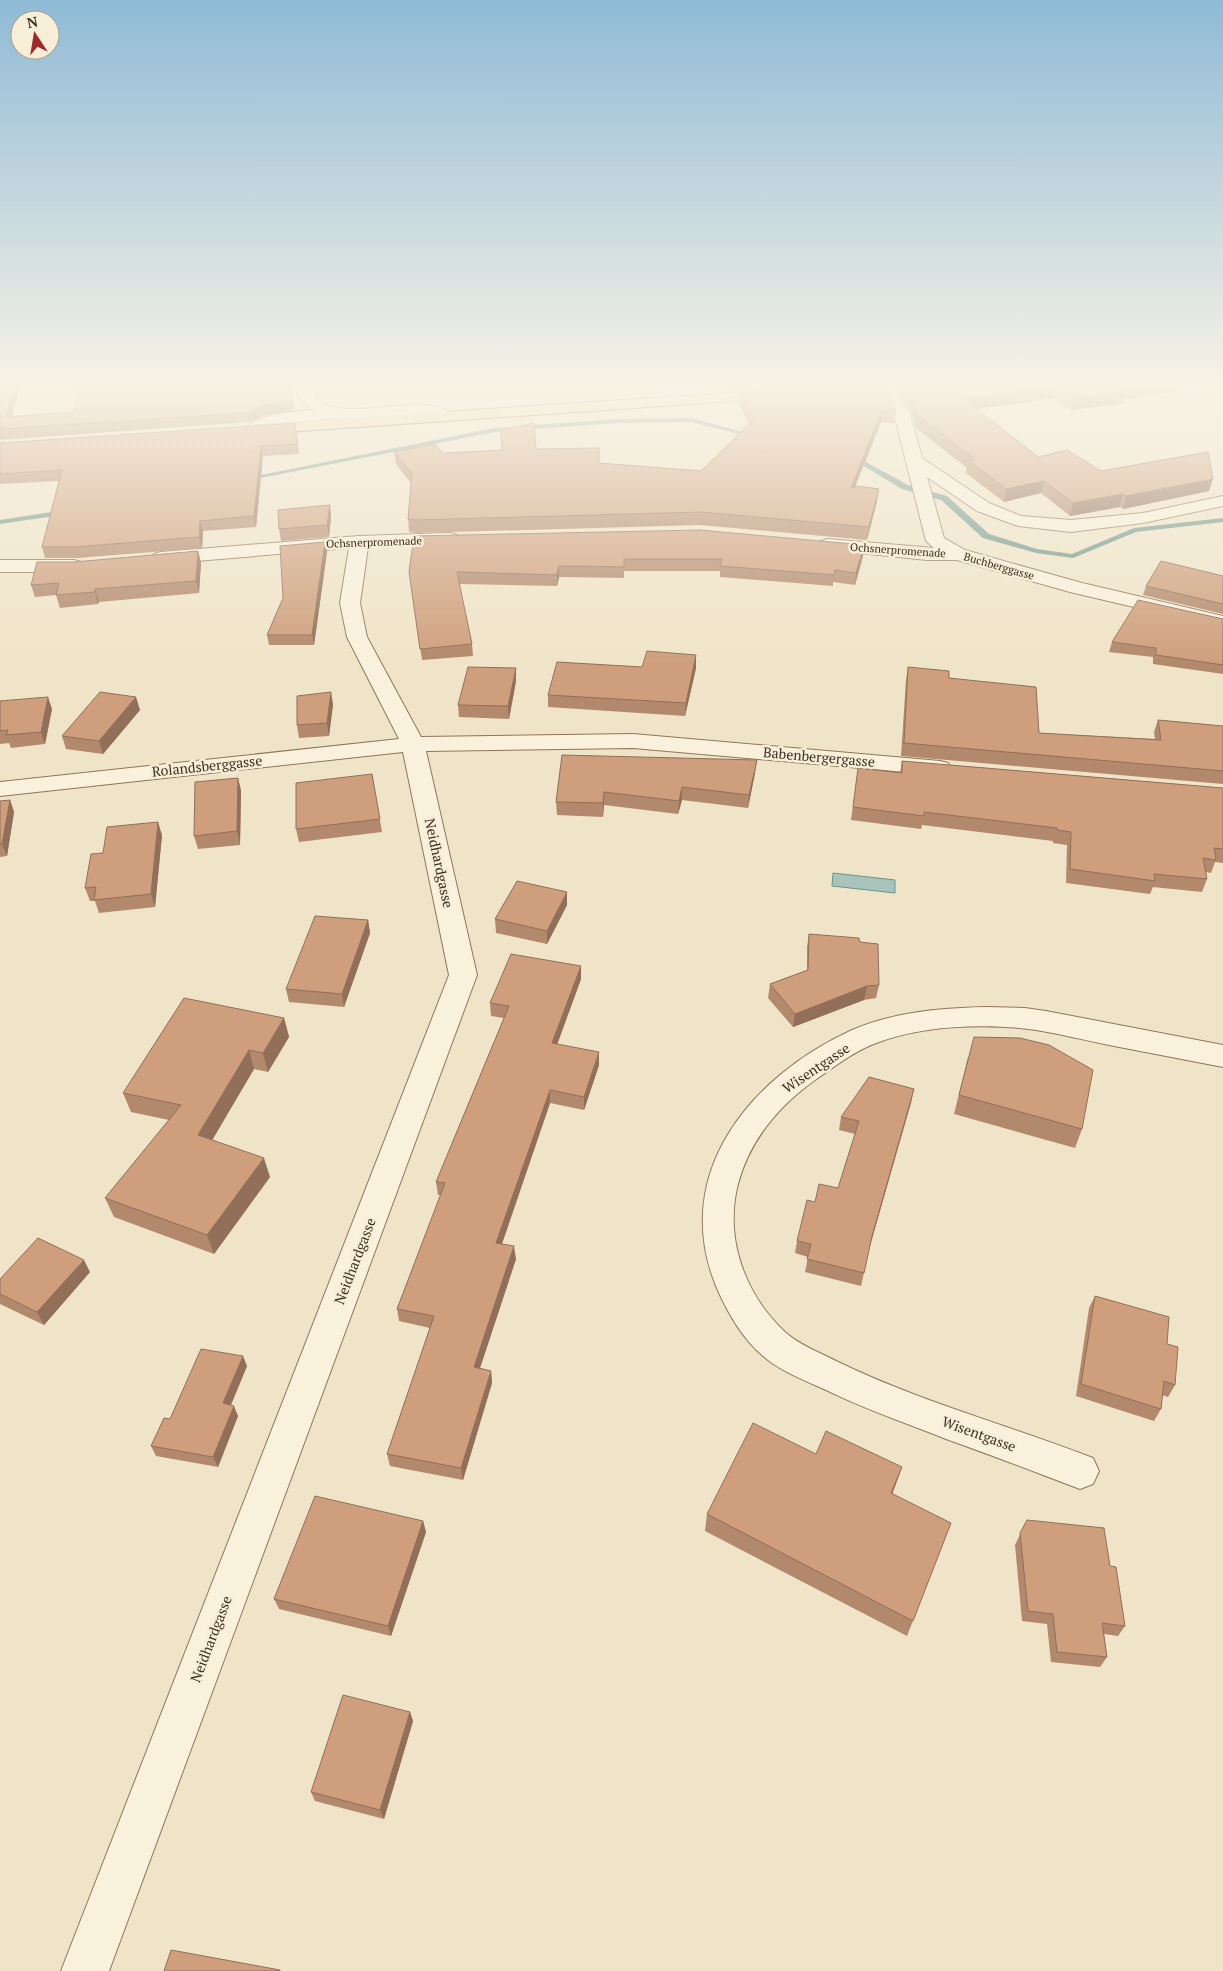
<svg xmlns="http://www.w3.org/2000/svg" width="1223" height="1971" font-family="'PT Serif',serif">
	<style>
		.water { fill: #a9c4bc; stroke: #6f938a }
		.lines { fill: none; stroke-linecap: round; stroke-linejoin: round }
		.stream { fill: #6f938a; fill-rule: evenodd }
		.minor-casing { stroke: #8d765c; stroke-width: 2 }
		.primary-casing { stroke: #5b4430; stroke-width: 2 }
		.minor { fill: #faf1dc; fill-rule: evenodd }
		.primary { fill: #f3d9a0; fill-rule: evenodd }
		.wall { fill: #b2896c }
		.shaded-wall { fill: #916f58 }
		.building { fill: #cf9f7d; stroke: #916f58 }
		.labels { text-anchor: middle; stroke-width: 5; stroke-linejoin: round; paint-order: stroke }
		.far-street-label { font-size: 11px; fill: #3d2e20; stroke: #f7eed8 }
		.street-label { font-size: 14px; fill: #3d2e20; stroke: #f7eed8 }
	</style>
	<rect width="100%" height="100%" fill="#f0e4c8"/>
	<!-- water -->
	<polygon class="water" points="833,873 895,880 895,893 832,886"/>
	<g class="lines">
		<!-- stream -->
		<g class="stream">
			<polygon points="691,418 758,436 755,438 691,422 618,423 495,432 245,481 241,479 495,428 618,419"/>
			<polygon points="850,458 866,462 908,485 947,496 989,534 1037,549 1072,554 1134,528 1223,518 1223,522 1136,532 1073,558 1036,553 983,538 941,500 902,489 862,465 848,461 847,460"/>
			<polygon points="65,510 68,510 68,514 0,524 0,520"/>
		</g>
		<defs>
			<g id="minor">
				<path d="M300,388H316L314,393C331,431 431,385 453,417L451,420L445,422L427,415L330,419L291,422L253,434L247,432L245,429C254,415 297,411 314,410L303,403L298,393Z"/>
				<polygon points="878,388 894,388 910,414 922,458 989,503 1021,516 1071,520 1143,513 1223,496 1223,506 1143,523 1071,532 1018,526 977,511 927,477 944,538 965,550 1082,583 1223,616 1223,628 1070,592 957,560 927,560 821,549 819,545 821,541 828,539 934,548 926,541 894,414"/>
				<polygon points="450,533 457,535 459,539 457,543 368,547 360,603 367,637 421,737 633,734 940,761 948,763 952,768 948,773 940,775 633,748 426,751 477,975 109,1971 61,1971 449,975 403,752 0,796 0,782 399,739 347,637 340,603 349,548 161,564 154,562 151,558 154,554 161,552 359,536"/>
				<polygon points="0,560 74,560 81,562 84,566 81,570 74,572 0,572"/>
				<path d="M986,1007L1025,1008L1046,1011L1223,1045V1067C1187,1060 1150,1053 1114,1046C1088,1041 1062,1034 1036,1030C989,1023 924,1025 879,1042C856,1050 835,1066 815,1080C779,1106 750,1139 738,1184C724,1238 745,1295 785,1332C799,1345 819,1352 836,1361C918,1401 1008,1425 1093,1458L1099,1471L1093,1484L1080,1489C1035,1472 991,1455 946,1439C906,1423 865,1409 826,1390C806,1381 780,1371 763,1356C742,1338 727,1312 716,1286C670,1173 751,1077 850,1031C892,1012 940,1008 986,1007Z"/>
			</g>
			<polygon id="primary" points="774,390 780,392 782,395 780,398 258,434 252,432 250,429 252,426 258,424"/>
		</defs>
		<!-- minor casing -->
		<use href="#minor" class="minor-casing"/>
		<!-- primary casing -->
		<use href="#primary" class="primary-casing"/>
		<!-- minor -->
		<use href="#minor" class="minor"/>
		<!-- primary -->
		<use href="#primary" class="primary"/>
	</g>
	<!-- wall -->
	<g class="wall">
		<polygon points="0,388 18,391 12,416 74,412 77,388 292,388 294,410 266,415 249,422 0,440"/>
		<polygon points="730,388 758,388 731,390"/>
		<polygon points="896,388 1198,388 1125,399 1124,403 1071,410 1054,398 977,409 1038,457 1101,471 1209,491 1123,509 1120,507 1070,516 1041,493 1004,502 966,473 967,468 916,428 912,413"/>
		<polygon points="739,391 896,411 894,423 881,422 855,487 877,501 867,540 700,525 416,533 409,532 408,519 411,483 396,464 394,452 443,453 536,449 599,463 701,471 749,424 738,403"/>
		<polygon points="297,433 299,454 263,456 256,527 203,531 202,548 78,558 45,558 42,547 59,481 0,484 0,443"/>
		<polygon points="330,505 331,517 329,537 281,541 279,529"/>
		<polygon points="864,545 863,556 855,585 833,582 833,586 720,577 720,571 624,571 624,578 559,577 557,586 459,584 472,644 473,656 422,660 409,572"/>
		<polygon points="198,551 201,563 199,593 99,602 98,604 60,608 56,595 35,597 31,585 74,562"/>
		<polygon points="327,552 314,645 269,645 267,635"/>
		<polygon points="1223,576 1223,614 1143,595 1146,586"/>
		<polygon points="1223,619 1223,674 1153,664 1153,657 1109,652 1112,642"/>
		<polygon points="642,667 696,668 685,716 548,707 548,695"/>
		<polygon points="908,667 949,678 1039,733 1155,739 1154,732 1158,720 1223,726 1223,784 901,756 906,680"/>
		<polygon points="516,681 509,719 459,717 458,705"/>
		<polygon points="0,701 52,709 45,744 11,748 9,743 0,744"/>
		<polygon points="333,704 329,736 299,738 297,725"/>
		<polygon points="140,710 103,754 66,749 62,736"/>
		<polygon points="562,755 755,773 748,808 682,800 678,814 604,805 603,817 557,815 556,802"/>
		<polygon points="902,761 1223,788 1223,863 1215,862 1211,873 1206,872 1207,879 1202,892 1153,887 1150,894 1066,883 1067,845 1053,843 1053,841 922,825 921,829 851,820 858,768 900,773"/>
		<polygon points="372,774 382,832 299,842 296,829"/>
		<polygon points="238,778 241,791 240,845 198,849 194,836"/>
		<polygon points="10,800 14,812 7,856 0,857 0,801"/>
		<polygon points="162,835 155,907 99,913 95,901 90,901 85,888"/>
		<polygon points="567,905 547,944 496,933 495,919"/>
		<polygon points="368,920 370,933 344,1007 289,1002 286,989"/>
		<polygon points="809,934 860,942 879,985 876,998 864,1000 793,1027 768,998 770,984 807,970 807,947"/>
		<polygon points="581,966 581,979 557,1044 599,1065 584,1110 550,1103 502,1244 516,1259 480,1368 491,1371 492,1383 463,1480 390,1466 387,1454 430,1328 399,1321 397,1309 441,1195 438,1195 436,1182 504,1018 491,1016 490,1003"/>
		<polygon points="284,1018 289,1037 268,1072 254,1069 212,1140 270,1177 214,1254 114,1217 105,1198 169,1120 131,1112 123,1093"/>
		<polygon points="968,1057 1082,1129 1075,1148 954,1114"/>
		<polygon points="914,1089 870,1246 861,1286 805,1272 808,1257 795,1253 797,1241 815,1202 838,1188 855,1134 839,1130 841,1117"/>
		<polygon points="90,1272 44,1325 0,1304 0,1279"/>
		<polygon points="1095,1296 1167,1344 1175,1385 1168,1397 1162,1395 1161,1409 1154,1421 1076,1396 1089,1308"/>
		<polygon points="247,1366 231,1405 238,1416 218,1467 156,1456 151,1446 170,1419"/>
		<polygon points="816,1454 902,1467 892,1494 951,1523 907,1636 705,1531 707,1514"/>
		<polygon points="1027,1520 1110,1566 1125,1626 1118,1636 1104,1634 1107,1657 1100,1667 1051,1662 1047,1624 1022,1621 1015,1545"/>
		<polygon points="423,1521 426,1532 391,1636 279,1609 274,1599"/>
		<polygon points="410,1712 413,1721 384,1819 315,1801 311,1792"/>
	</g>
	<!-- shaded-wall -->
	<g class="shaded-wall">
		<polygon points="14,388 17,388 18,391 9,427 6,417"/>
		<polygon points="292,388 294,410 266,415 249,422 247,413"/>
		<polygon points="1041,388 1056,388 1054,398 962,411 964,399"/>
		<polygon points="1123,388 1198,388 1125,399 1124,403 1071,410 1074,398"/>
		<polygon points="882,410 881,422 849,501 851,488"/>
		<polygon points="261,446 263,456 256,527 254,516"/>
		<polygon points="1213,479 1209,491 1123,509 1126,496"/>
		<polygon points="1044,481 1041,493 1004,502 1006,489"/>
		<polygon points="879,489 877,501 867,540 869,527"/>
		<polygon points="1123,494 1120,507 1070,516 1073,503"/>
		<polygon points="330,505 331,517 329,537 327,525"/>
		<polygon points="200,521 203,531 202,548 199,537"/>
		<polygon points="325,542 327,552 314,645 312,635"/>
		<polygon points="864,545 863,556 855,585 856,573"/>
		<polygon points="198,551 201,563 199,593 196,581"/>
		<polygon points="559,566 559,577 557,586 557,575"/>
		<polygon points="95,589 99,602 98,604 95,592"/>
		<polygon points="696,655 696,668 685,716 686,703"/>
		<polygon points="516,668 516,681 509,719 508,706"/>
		<polygon points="331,692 333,704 329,736 327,723"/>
		<polygon points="48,697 52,709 45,744 41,732"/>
		<polygon points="136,697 140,710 103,754 99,741"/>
		<polygon points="757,760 755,773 748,808 749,795"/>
		<polygon points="238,778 241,791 240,845 237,831"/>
		<polygon points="682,787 682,800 678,814 679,801"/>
		<polygon points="604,792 604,805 603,817 603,803"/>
		<polygon points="10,800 14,812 7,856 2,844"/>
		<polygon points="158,822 162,835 155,907 151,894"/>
		<polygon points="567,892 567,905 547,944 547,931"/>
		<polygon points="368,920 370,933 344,1007 342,994"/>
		<polygon points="581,966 581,979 553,1056 552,1043"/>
		<polygon points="867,986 864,1000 793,1027 795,1014"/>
		<polygon points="284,1018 289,1037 268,1072 263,1053"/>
		<polygon points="249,1050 254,1069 204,1154 198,1135"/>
		<polygon points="599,1052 599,1065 584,1110 584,1097"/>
		<polygon points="914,1089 911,1103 869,1249 872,1236"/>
		<polygon points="550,1090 550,1103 498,1255 496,1243"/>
		<polygon points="264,1158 270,1177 214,1254 207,1235"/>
		<polygon points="514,1246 516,1259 476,1380 474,1367"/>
		<polygon points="84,1260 90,1272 44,1325 37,1312"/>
		<polygon points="243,1356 247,1366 227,1414 223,1403"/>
		<polygon points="491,1371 492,1383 463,1480 461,1468"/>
		<polygon points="234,1406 238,1416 218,1467 213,1457"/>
		<polygon points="902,1467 896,1484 886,1510 891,1493"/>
		<polygon points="423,1521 426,1532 391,1636 388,1626"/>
		<polygon points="410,1712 413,1721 384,1819 380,1810"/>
	</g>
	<!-- building -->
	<g class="building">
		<polygon points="0,388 14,388 6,417 74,412 77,388 292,388 293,400 264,405 247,413 0,429"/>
		<polygon points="786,388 885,388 894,403 896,411 882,410 851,488 858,486 879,489 869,527 701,512 415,520 408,519 412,473 394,452 435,444 443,453 502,450 501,430 534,423 536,449 599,448 599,463 701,471 754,419 739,391"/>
		<polygon points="906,388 1041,388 964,399 1038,457 1067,450 1101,471 1208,452 1213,479 1126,496 1123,494 1073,503 1044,481 1006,489 969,461 975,459 918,415 913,401"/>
		<polygon points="1060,388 1123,388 1127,391 1074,398"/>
		<polygon points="295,423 297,444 261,446 254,516 200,521 199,537 75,547 42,547 62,470 0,474 0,443"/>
		<polygon points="330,505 327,525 279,529 278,510"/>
		<polygon points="700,530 864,545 856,573 835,570 834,575 720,566 722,559 624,559 624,567 559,566 557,575 457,572 472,644 420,649 409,572 414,536"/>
		<polygon points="325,542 312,635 267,635 283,598 280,546"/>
		<polygon points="198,551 196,581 95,589 95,592 56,595 59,583 31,585 37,562 74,562"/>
		<polygon points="1161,561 1223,576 1223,604 1146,586"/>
		<polygon points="1138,600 1223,619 1223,665 1156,655 1156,648 1112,642"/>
		<polygon points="647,651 696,655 686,703 548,695 557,662 642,667"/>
		<polygon points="468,667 516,668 508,706 458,705"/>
		<polygon points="908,667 949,671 949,678 1036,687 1039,733 1161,740 1158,720 1223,726 1223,771 904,743"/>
		<polygon points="100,692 136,697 99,741 62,736"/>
		<polygon points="331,692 327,723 297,725 297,696"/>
		<polygon points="48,697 41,732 6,735 8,730 0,731 0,701"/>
		<polygon points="562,755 757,760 749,795 682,787 679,801 604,792 603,803 556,802"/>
		<polygon points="902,761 1223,788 1223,849 1214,848 1216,860 1203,858 1207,879 1154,874 1155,881 1070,869 1071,832 1057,830 1057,828 924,812 924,816 853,807 858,768 902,773"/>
		<polygon points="372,774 380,819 296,829 296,783"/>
		<polygon points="238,778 237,831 194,836 195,782"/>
		<polygon points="10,800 2,844 0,844 0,801"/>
		<polygon points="158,822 151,894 94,900 96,887 85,888 91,854 103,853 107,827"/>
		<polygon points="517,881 567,892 547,931 495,919"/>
		<polygon points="315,916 368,920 342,994 286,989"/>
		<polygon points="809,934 859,938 860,942 878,944 879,985 867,986 795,1014 770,984 808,970"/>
		<polygon points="511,954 581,966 552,1043 599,1052 584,1097 550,1090 496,1243 514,1246 474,1367 491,1371 461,1468 387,1454 434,1316 397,1309 445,1183 436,1182 509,1006 490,1003"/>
		<polygon points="184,998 284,1018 263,1053 249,1050 198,1135 264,1158 207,1235 105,1198 181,1105 123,1093"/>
		<polygon points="974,1037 1020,1038 1049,1045 1093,1070 1082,1129 959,1095"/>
		<polygon points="869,1077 914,1089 872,1236 864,1273 807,1259 811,1244 797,1241 807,1200 815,1202 819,1184 838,1188 859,1121 841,1117"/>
		<polygon points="38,1238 84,1260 37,1312 0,1294 0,1279"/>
		<polygon points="1095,1296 1169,1317 1167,1344 1178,1347 1175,1385 1164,1381 1161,1409 1081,1384"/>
		<polygon points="201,1349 243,1356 223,1403 234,1406 213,1457 151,1446 164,1418 170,1419"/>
		<polygon points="753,1423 816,1454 826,1431 902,1467 891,1493 951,1523 913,1621 707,1514"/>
		<polygon points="315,1496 423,1521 388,1626 274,1599"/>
		<polygon points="1027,1520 1104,1528 1110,1566 1116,1567 1125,1626 1102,1623 1107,1657 1057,1652 1053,1614 1028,1611 1020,1533"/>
		<polygon points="343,1695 410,1712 380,1810 311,1792"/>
		<polygon points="171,1950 280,1970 280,1971 164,1971"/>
	</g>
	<!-- sky -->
	<linearGradient id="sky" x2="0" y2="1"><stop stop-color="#8fbad6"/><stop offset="0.58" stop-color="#f8f3e6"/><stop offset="1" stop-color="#f8f3e6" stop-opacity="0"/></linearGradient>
	<rect width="1223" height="664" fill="url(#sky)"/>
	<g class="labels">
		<!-- far-street labels -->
		<g class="far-street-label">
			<text transform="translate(374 542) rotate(-2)" y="4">Ochsnerpromenade</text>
			<text transform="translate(898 550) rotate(4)" y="4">Ochsnerpromenade</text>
			<text transform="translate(999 566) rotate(16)" y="4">Buchberggasse</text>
		</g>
		<!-- street labels -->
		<g class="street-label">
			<text transform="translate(819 757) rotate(5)" y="5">Babenbergergasse</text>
			<text transform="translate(207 766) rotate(-6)" y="5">Rolandsberggasse</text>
			<text transform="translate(439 863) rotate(78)" y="5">Neidhardgasse</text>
			<text transform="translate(816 1068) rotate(-34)" y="5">Wisentgasse</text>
			<text transform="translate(355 1261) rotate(-69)" y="5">Neidhardgasse</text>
			<text transform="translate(979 1434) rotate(20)" y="5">Wisentgasse</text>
			<text transform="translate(211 1639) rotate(-69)" y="5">Neidhardgasse</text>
		</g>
	</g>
	<!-- north arrow -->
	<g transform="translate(35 35) rotate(348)"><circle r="24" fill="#f7eed8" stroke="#ada18e"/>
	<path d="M0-4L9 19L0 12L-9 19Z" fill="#9e2a2b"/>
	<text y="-8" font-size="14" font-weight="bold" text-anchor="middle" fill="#3d2e20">N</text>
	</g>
</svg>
